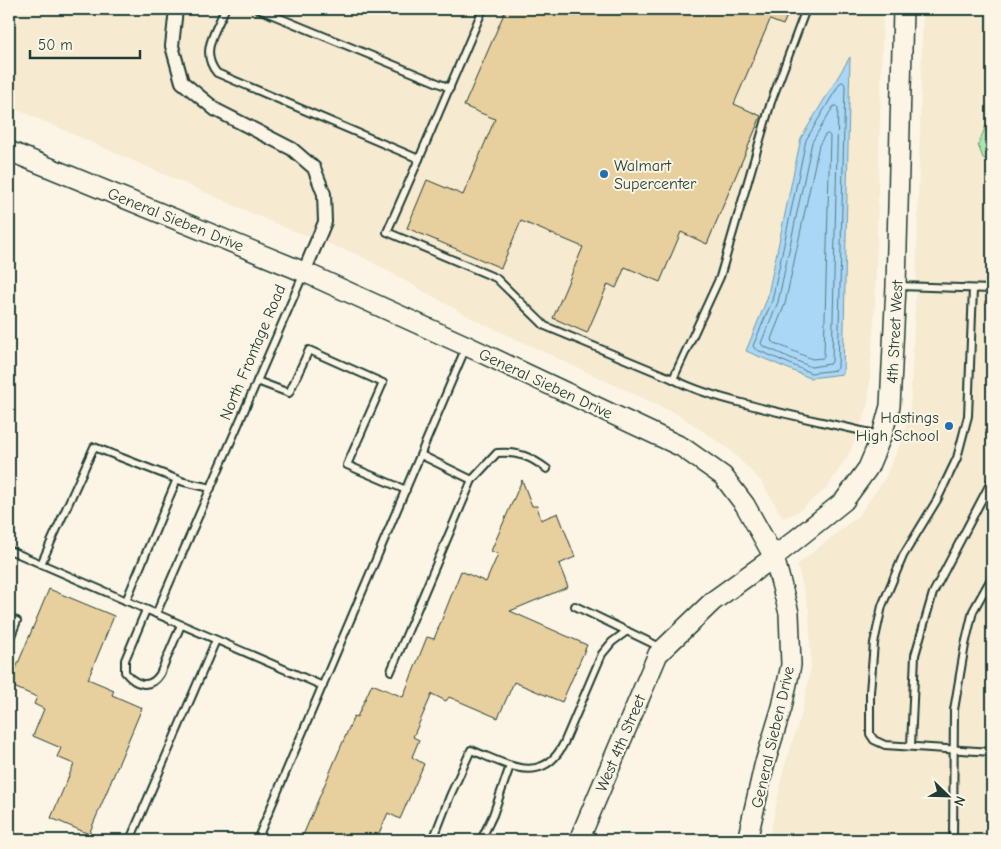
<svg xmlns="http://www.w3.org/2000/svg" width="1001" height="849" font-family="'Comic Neue',sans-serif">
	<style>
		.built { fill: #f6ead0 }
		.green { fill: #abe8ae; stroke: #659271 }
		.water { fill: #aad7f6; stroke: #7299a8 }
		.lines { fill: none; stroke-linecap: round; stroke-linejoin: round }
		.shore { stroke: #577b82; stroke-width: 1 }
		.building { fill: #e8cf9e; stroke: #1f3d34 }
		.lane-casing { stroke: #1f3d34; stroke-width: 10 }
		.street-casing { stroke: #1f3d34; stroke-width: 16 }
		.secondary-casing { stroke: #1f3d34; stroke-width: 22 }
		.lane { stroke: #fcf5e5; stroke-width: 6 }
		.street { stroke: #fcf5e5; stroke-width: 12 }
		.secondary { stroke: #fcf5e5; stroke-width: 19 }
		.poi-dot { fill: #1f6fb2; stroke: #fcf5e5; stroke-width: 2 }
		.labels { text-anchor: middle; stroke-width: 4; stroke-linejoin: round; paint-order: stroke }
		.poi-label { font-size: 16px; fill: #1f3d34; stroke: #fcf5e5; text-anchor: start }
		.street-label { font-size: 16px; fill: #1f3d34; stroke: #fcf5e5 }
	</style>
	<rect width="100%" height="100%" fill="#fcf5e5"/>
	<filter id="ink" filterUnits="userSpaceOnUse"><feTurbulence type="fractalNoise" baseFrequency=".02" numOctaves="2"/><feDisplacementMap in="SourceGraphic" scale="10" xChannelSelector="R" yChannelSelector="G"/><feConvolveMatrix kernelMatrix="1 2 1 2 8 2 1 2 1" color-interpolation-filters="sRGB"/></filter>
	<g filter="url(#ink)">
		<!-- built -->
		<g class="built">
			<polygon points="9,9 883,9 875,305 868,406 850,452 827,488 796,513 783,518 761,481 730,450 679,415 475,320 359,255 281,226 9,106"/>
			<polygon points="923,9 992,9 992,840 769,840 783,771 802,712 811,667 809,610 797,565 859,515 885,478 901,442 910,409 916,287"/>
		</g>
		<!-- green -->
		<polygon class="green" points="992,111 992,162 983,158 978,145"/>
		<!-- water -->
		<polygon class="water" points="850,57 843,374 810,378 746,351 767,299 801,138"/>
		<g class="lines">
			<!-- shore -->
			<g class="shore">
				<polygon points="843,82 845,85 838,368 836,370 811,373 755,349 753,346 772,301 806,140 840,83"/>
				<polygon points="836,106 838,108 832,362 830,364 811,367 763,346 761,343 778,302 812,142 833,107"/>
				<polygon points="828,134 830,136 824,355 823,358 812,359 772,342 771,339 785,304 819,145 825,135"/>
			</g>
		</g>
		<!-- building -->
		<g class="building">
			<polygon points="506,9 790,9 783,25 770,20 734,104 761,116 707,244 681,232 660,282 625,267 616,288 608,284 587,333 553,318 583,247 521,221 501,268 407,228 427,180 463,195 495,119 464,106"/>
			<polygon points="522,480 532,506 537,506 541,520 558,513 575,557 559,564 568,587 510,611 587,645 562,702 514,682 498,718 449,697 446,701 432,694 413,737 419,740 412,757 424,764 400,819 388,813 376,840 301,840 354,716 357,717 372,684 403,697 427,637 434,639 461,571 486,582 498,554 491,551"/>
			<polygon points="49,589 114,616 88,679 114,690 112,695 142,708 89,834 51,818 74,764 57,757 61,748 33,736 44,709 34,704 37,697 9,685"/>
		</g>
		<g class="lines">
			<defs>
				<g id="lane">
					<path d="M225,9C216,31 199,52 217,73L419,159L483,9"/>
					<polyline points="258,9 450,88"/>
					<path d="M419,159L387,232L496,278L545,326L673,379C696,391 721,398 746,404C790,416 834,424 879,435"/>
					<polyline points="899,286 992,289"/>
					<polyline points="973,289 968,416 957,458 937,500 903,556 882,606 874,643 870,692 870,734 874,740 885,745 992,752"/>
					<polyline points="673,379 720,277 771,102 806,9"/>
					<polyline points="257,381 289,393 309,350 383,383 347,465 406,490"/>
					<path d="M421,455L472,480L497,453C518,451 531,457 547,469"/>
					<polyline points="9,550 323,686"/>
					<polyline points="41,564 94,447 184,482 211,488"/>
					<polyline points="126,601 177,479"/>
					<polyline points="575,606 662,648"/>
					<path d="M146,610L125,660V672C135,685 150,690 160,674L181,625"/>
					<polyline points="156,614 304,273"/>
					<polyline points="9,618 17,621 9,641"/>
					<polyline points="391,671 472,480"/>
					<polyline points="911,746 915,655 933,593 992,480"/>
					<polyline points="130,840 216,640"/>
					<polyline points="257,840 466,347"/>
					<path d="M433,840L450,796L471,750C505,763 542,788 564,743L602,654L612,642L627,631"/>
					<polyline points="481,840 493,815 510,766"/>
					<polyline points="953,840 954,710 965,645 973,611 992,577"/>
				</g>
				<polyline id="street" points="176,9 172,46 182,82 216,110 292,149 314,168 324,194 325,222 304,272"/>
				<g id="secondary">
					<polyline points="9,151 304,272 467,346 682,447 723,476 745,505 774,557 789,613 791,665 782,707 764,766 749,832 749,840"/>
					<polyline points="579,840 658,654 713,601 774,557 844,501 868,468 882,435 890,406 896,286 903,9"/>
				</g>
			</defs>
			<!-- lane casing -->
			<use href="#lane" class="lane-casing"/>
			<!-- street casing -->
			<use href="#street" class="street-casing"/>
			<!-- secondary casing -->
			<use href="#secondary" class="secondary-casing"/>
			<!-- lane -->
			<use href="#lane" class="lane"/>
			<!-- street -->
			<use href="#street" class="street"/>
			<!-- secondary -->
			<use href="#secondary" class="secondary"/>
		</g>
	</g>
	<!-- markers -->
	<g class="poi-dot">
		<circle cx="604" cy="174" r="5"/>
		<circle cx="949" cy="426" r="5"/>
	</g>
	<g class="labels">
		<!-- poi labels -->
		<g class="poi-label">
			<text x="614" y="171">Walmart<tspan x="614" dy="18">Supercenter</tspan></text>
			<text x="939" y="423" text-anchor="end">Hastings<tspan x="939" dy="18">High School</tspan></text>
		</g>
		<!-- street labels -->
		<g class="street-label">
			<text transform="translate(176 219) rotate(22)" y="6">General Sieben Drive</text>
			<text transform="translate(894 332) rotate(-87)" y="6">4th Street West</text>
			<text transform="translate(252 352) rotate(-67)" y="6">North Frontage Road</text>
			<text transform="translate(546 383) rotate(25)" y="6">General Sieben Drive</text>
			<text transform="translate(772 737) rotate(-77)" y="6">General Sieben Drive</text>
			<text transform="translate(620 743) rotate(-67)" y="6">West 4th Street</text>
		</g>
	</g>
	<!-- margin -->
	<rect width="1001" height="849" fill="none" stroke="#fcf5e5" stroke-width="30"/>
	<rect x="15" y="15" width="971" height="819" fill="none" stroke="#1f3d34" stroke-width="2" filter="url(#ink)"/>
	<!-- north arrow -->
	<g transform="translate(948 796) rotate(113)" stroke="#fcf5e5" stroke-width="4" paint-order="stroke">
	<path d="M0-4L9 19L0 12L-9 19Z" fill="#1f3d34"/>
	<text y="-8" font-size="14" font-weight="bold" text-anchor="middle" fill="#1f3d34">N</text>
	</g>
	<!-- scale -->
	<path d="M30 50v8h110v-8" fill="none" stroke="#1f3d34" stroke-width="2.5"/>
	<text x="38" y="50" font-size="15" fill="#1f3d34" stroke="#fcf5e5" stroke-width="4" paint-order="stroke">50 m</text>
</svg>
